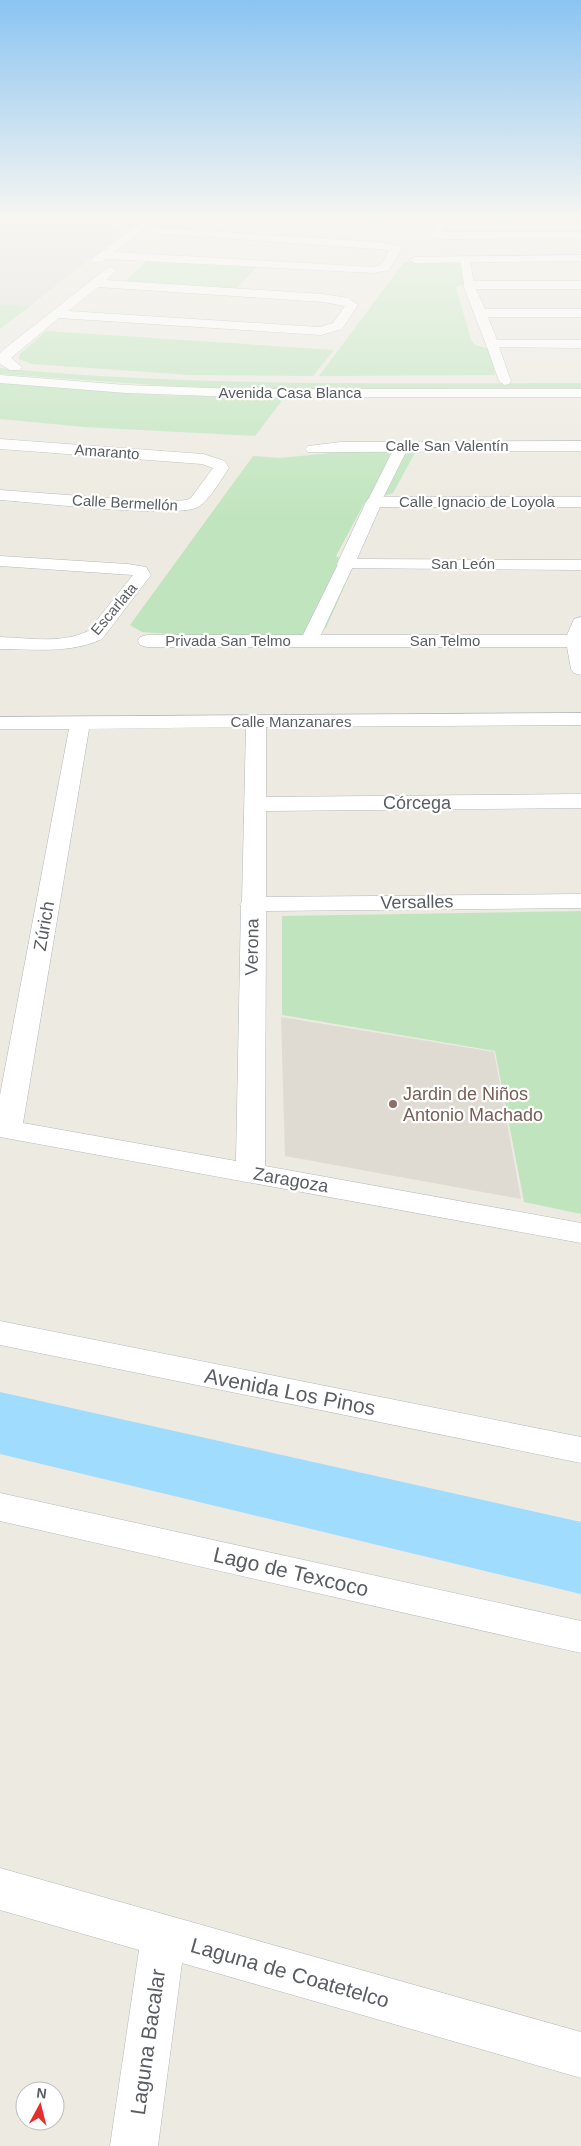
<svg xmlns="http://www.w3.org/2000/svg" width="581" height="2146" font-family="Helvetica,sans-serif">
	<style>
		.industrial { fill: #e0ddd9 }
		.education { fill: #dfdbd2 }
		.green { fill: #c0e5be }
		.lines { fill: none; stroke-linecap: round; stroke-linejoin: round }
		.river { fill: #a0dcfe; fill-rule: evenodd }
		.pedestrian-casing { stroke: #b4b8bc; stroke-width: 1 }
		.minor-casing { stroke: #b4b8bc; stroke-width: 1 }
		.tertiary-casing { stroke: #b4b8bc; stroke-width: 1 }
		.pedestrian { fill: #fff; fill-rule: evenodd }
		.minor { fill: #fff; fill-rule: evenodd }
		.tertiary { fill: #fff; fill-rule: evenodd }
		.education-dot { fill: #8d6e63; stroke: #fff; stroke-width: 2 }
		.labels { text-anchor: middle; stroke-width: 4.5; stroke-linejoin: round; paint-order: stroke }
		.far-street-label { font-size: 15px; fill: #5a5e62; stroke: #fff }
		.street-label { font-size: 18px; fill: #5a5e62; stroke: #fff }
		.education-label { font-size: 18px; fill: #785e54; stroke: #fff; text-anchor: start }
		.near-street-label { font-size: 21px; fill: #5a5e62; stroke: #fff }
	</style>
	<rect width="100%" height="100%" fill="#edeae1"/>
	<!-- industrial -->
	<polygon class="industrial" points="0,219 131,227 30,306 0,304"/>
	<!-- education -->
	<polygon class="education" points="281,1017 494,1052 521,1199 285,1156"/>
	<!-- green -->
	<g class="green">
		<polygon points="149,259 257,267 235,290 124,282"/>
		<polygon points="404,262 460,262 464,284 456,287 471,340 475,345 490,349 495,375 319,376"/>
		<polygon points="0,304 30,306 0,329"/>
		<polygon points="46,331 334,350 313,376 191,375 32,364 19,359 20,354"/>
		<path d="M0,368C193,387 387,383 581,383V388L262,389L168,386L0,374Z"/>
		<polygon points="0,381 154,395 284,398 255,436 84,427 0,419"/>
		<polygon points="416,451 393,493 365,502 336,556 353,567 326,628 290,638 216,638 142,632 130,625 253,456 280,458 341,452"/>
		<polygon points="581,911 581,1214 524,1202 495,1051 282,1015 282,916"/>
	</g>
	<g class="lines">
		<!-- river -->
		<polygon class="river" points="0,1392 581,1522 581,1594 0,1454"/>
		<defs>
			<g id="pedestrian">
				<polygon points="465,256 470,259 474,285 469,288 464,285 460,259"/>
				<polygon points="492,340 498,344 511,381 509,384 505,385 499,381 486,344"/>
				<polygon points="402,442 409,446 381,502 379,505 369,505 367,502 395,446"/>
				<polygon points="346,559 352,561 354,564 318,641 315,645 309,646 303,645 300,641 338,564 340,561"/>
			</g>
			<g id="minor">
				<polygon points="148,217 159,217 114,252 373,267 381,265 389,250 153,233 152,231 153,229 157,228 378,242 400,246 402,248 389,270 373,273 106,259 101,262 93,262 91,260 93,258"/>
				<polygon points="314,217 413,218 429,217 424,222 413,224 319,220"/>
				<polygon points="443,217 457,217 451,221 442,232 581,232 581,238 448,239 430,237 429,235"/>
				<polygon points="581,255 581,261 415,263 409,260 415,257"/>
				<path d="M111,267L117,270L106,280L323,294L348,298L358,305L342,329L321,335L59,318L11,358L22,367L20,370H10L0,364V353L3,350L107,268ZM98,287L323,302L345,306L333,323L320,327L68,311Z"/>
				<polygon points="469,281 581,281 581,289 476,289 485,309 581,309 581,317 488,317 497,340 581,340 581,348 487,347 463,285"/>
				<path d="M0,439L203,454L225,461L229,468C222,478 209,501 198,507C177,519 33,502 0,500V490L162,502L187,500L191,498L213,468L202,464L0,449Z"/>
				<polygon points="581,441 581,451 341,452 308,452 305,449 308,446 341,442"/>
				<polygon points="374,497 581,497 581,507 380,507 357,559 581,560 581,570 340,568 337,564 366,502 368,499"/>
				<path d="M0,556L128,564L146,567L151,575L102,639C70,654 34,649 0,649V637C29,638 62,644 88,631L133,575L0,566Z"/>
				<polygon points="581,617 581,675 574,673 571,669 567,647 147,647 140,645 138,641 140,637 147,635 567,635 574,619"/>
				<path d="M581,713V725L266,727V797L581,794V808L266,811V897L581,894V908L266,911L265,1166L581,1223V1243L0,1137V1095L69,729H0V717ZM246,727L242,902L240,904L241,906L236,1161L23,1123L89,729Z"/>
				<polygon points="0,1493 581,1621 581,1653 0,1521"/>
				<polygon points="0,1868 581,2032 581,2078 182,1963 158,2146 110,2146 139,1950 0,1910"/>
			</g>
			<g id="tertiary">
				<polygon points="0,375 126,385 239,389 581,389 581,397 239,397 126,393 0,383"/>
				<polygon points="0,1321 581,1437 581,1463 0,1345"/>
			</g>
		</defs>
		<!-- pedestrian casing -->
		<use href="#pedestrian" class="pedestrian-casing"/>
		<!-- minor casing -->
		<use href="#minor" class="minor-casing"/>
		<!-- tertiary casing -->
		<use href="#tertiary" class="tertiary-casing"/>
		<!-- pedestrian -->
		<use href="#pedestrian" class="pedestrian"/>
		<!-- minor -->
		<use href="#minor" class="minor"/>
		<!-- tertiary -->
		<use href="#tertiary" class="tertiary"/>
	</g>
	<!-- sky -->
	<linearGradient id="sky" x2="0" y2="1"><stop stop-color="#8bc4f1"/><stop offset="0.42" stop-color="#f7f6f2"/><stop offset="1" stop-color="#f7f6f2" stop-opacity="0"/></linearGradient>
	<rect width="581" height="517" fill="url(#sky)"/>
	<!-- markers -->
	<circle class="education-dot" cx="393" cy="1104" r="5"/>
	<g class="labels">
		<!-- far-street labels -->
		<g class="far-street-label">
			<text x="290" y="398">Avenida Casa Blanca</text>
			<text x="447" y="451">Calle San Valentín</text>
			<text transform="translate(107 452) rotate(4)" y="5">Amaranto</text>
			<text x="477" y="507">Calle Ignacio de Loyola</text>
			<text transform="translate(125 503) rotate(3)" y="5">Calle Bermellón</text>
			<text x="463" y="569">San León</text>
			<text transform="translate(114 609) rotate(-50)" y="5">Escarlata</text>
			<text x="228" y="646">Privada San Telmo</text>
			<text x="445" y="646">San Telmo</text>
			<text x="291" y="727">Calle Manzanares</text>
		</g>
		<!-- street labels -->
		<g class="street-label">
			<text x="417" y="809">Córcega</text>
			<text transform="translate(417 902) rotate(-1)" y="6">Versalles</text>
			<text transform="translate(44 926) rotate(-80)" y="6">Zúrich</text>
			<text transform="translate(252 947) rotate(-89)" y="6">Verona</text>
			<text transform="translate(291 1180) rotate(10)" y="6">Zaragoza</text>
		</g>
		<!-- education labels -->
		<g class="education-label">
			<text x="403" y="1100">Jardin de Niños<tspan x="403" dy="21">Antonio Machado</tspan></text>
		</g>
		<!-- near-street labels -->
		<g class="near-street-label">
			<text transform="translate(290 1392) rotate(11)" y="7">Avenida Los Pinos</text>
			<text transform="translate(291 1572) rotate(13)" y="7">Lago de Texcoco</text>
			<text transform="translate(290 1973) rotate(16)" y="7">Laguna de Coatetelco</text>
			<text transform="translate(148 2042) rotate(-82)" y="7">Laguna Bacalar</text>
		</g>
	</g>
	<!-- north arrow -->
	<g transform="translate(40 2106) rotate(7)"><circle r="24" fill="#ffffff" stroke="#bdbfc0"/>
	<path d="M0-4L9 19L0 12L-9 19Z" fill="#e82e2d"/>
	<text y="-8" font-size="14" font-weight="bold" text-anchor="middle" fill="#5a5e62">N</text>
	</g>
</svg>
